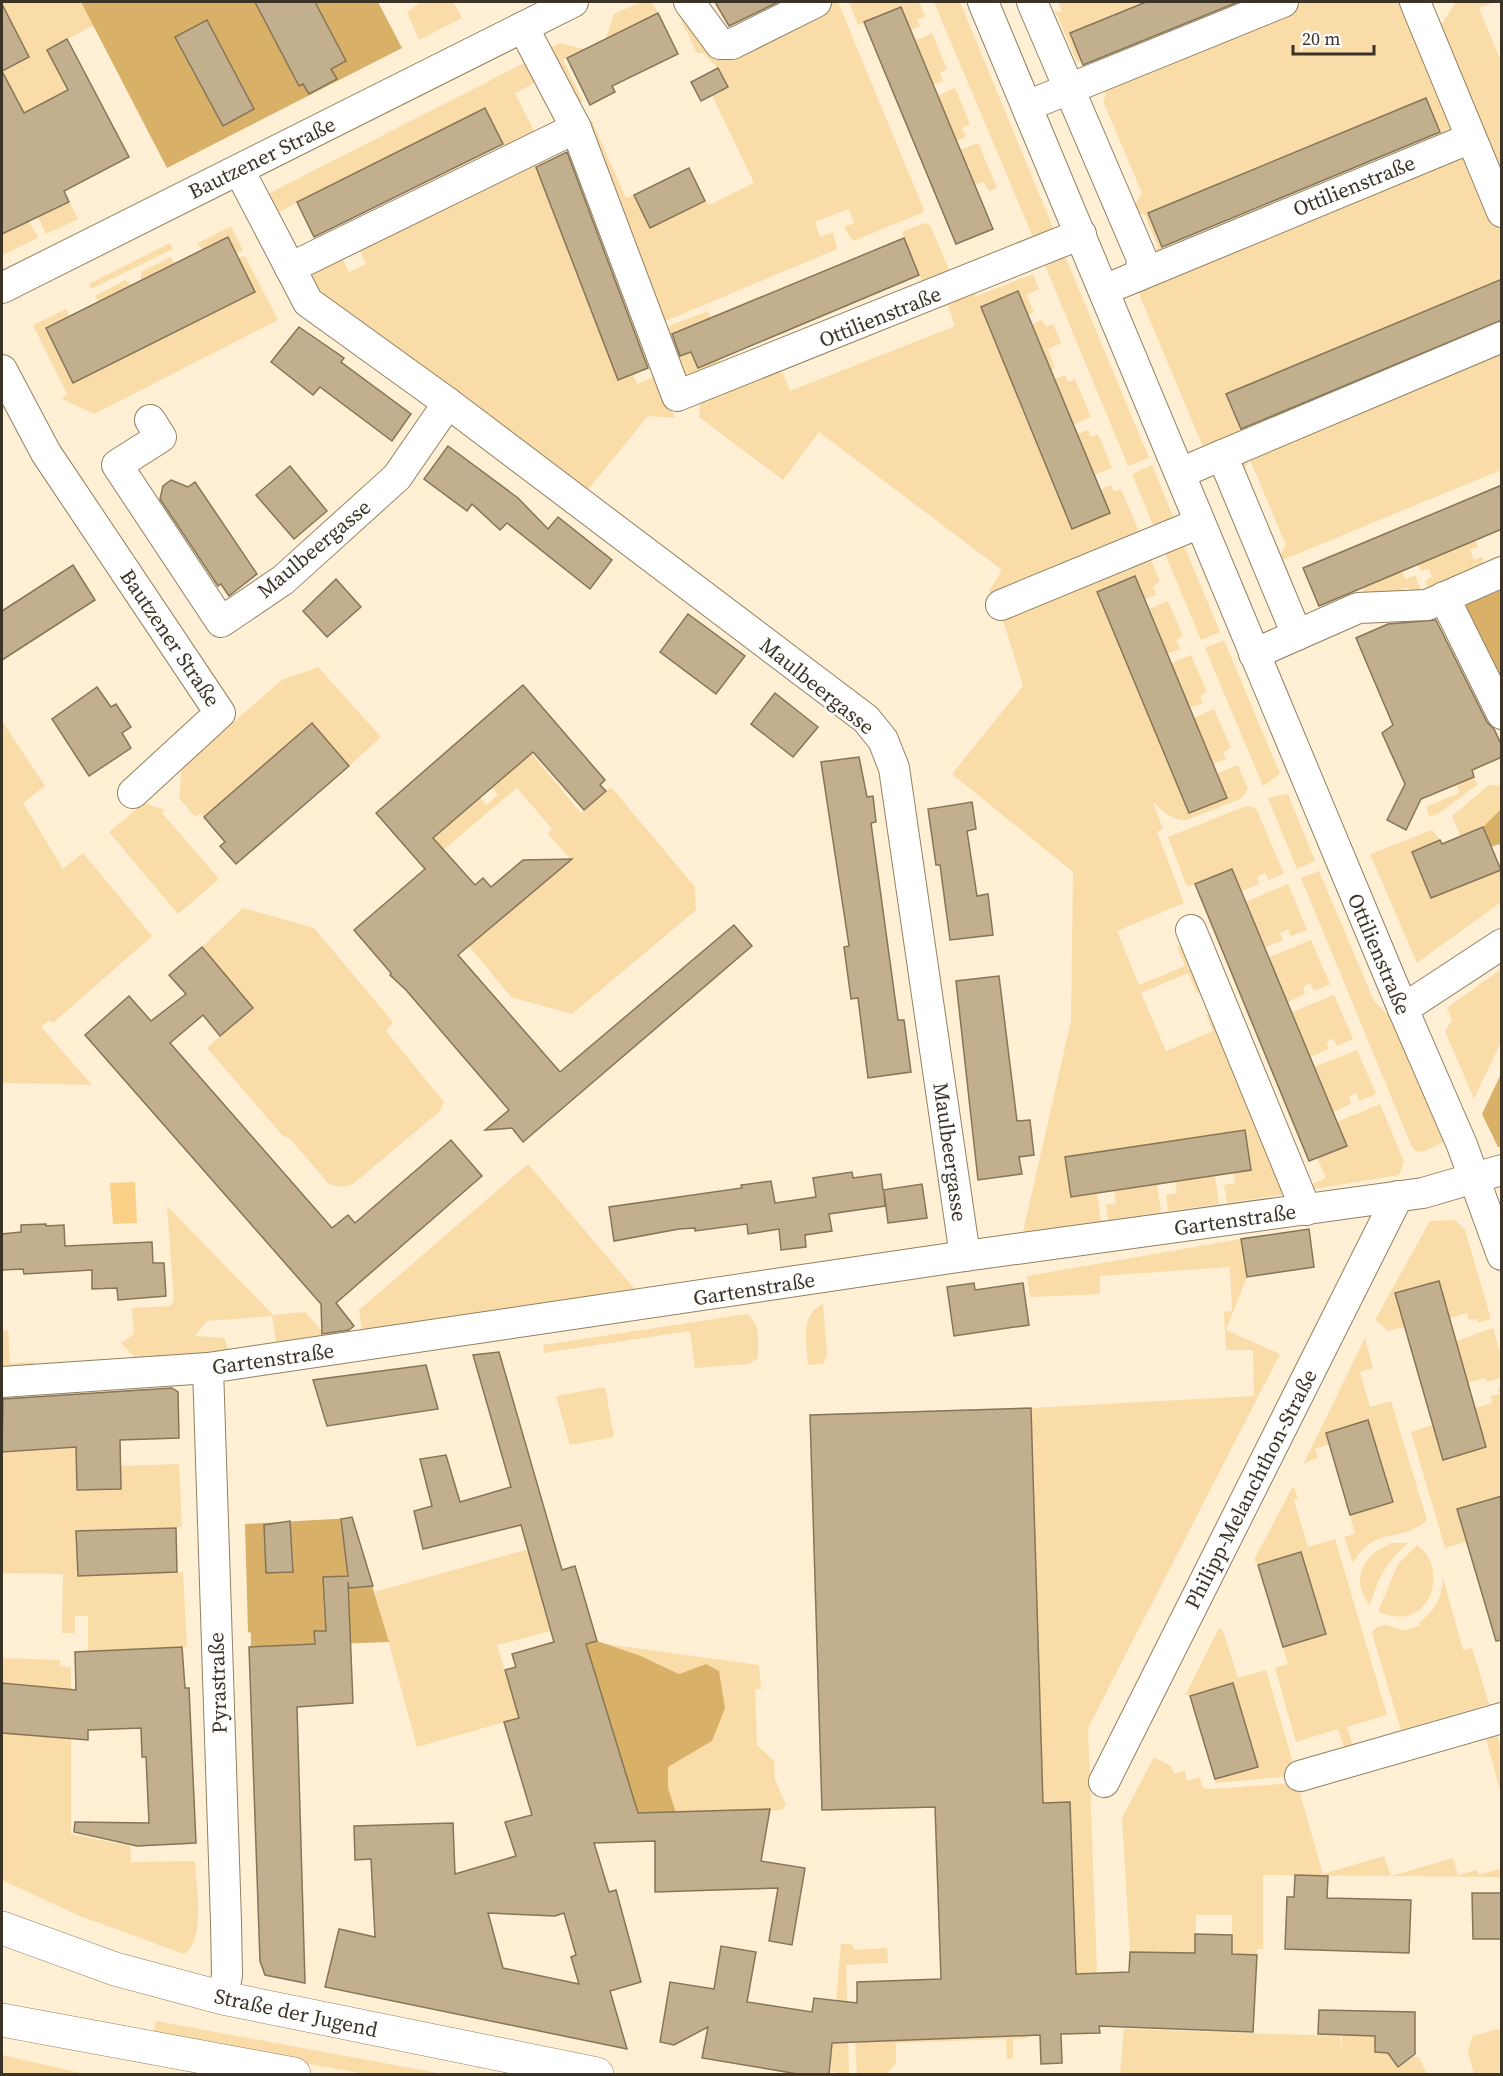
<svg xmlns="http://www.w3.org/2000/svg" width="1503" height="2076" font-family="'Source Serif 4',serif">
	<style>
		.green { fill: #fadca8 }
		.forest { fill: #d8b067; fill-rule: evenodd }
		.water { fill: #fad087 }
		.building { fill: #c2af8e; stroke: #867556; stroke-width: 1.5; fill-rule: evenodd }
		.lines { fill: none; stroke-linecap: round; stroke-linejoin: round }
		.minor-casing { stroke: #928061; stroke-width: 32 }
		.major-casing { stroke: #928061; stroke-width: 34 }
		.minor { stroke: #fff; stroke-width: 30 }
		.major { stroke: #fff; stroke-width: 33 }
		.labels { text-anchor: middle; stroke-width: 4.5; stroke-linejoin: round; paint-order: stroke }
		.street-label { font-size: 21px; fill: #3b3326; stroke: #fefefe }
	</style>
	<rect width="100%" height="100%" fill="#ffefd4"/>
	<!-- green -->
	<g class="green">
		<polygon points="2,2 81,2 94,25 48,50 68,90 24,113 2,71 28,57"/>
		<polygon points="421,2 453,2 462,18 419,40 407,12"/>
		<polygon points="641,2 652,2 658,13 606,38 614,14"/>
		<polygon points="672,2 680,2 739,50 832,2 838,2 924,210 922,213 853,241 844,227 854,223 849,209 815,222 820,237 833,232 837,249 668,320 656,320 584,125 592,121 626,198 634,195 650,228 705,201 709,205 754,183 712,95 728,87 718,68 703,53 697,53"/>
		<polygon points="849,2 919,2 925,16 917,20 920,26 911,30 901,7 858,25"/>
		<polygon points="934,2 960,2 1054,230 1035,242"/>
		<polygon points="1058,2 1146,2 1070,33 1081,60 1077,62 1056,13 1042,9 1062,12"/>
		<polygon points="1302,2 1408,2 1456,128 1444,141 1426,98 1148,213 1163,251 1151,257 1158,247 1145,215 1131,211 1142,193 1103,101 1106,95 1101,83"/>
		<polygon points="1456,2 1495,2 1479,8 1501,61 1501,191 1436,33"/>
		<polygon points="932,33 947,69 940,73 943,81 933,85 915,41"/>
		<polygon points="559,43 584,49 563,60 583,101 572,102 547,50"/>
		<polygon points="532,59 541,80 515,93 538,139 508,154 484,108 273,215 264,196"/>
		<polygon points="955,88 970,124 962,128 966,137 956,141 938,96"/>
		<polygon points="978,143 997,188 989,191 984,182 975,185 960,150"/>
		<polygon points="1465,154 1473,164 1501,232 1501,279 1227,394 1242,431 1203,447 1135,284"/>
		<polygon points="532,156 618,380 633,374 637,384 659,375 675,418 648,416 586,492 318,298 303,271 339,252 349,272 366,264 357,245"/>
		<polygon points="69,202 78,219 46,234 38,217"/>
		<polygon points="29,221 38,238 2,255 2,235"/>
		<polygon points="924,223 930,225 953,279 925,290 902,232"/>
		<polygon points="231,226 243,251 236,254 202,250 198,243"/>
		<polygon points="170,243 173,249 91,289 89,284"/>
		<polygon points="245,256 278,320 94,414 62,399 67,394 33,325 66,309 70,317 46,329 74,383 146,346 99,302 95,296 125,280 131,285 141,280 141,272 171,257 175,264 154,274"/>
		<polygon points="1065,256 1149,458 1128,466 1044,263"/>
		<polygon points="1033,274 1039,289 1026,295 1034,312 1028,315 1018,292 981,307 1072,528 1100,490 1111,485 1114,492 1121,489 1142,539 994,603 989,591 1002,570 819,432 783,480 699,417 701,396 774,370 783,374 790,391 955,326 948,305 937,309 935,304 972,288 976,296"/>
		<polygon points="708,311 711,318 683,331 698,368 719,359 725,373 687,387 662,335 671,325"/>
		<polygon points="1042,320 1046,327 1053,324 1061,343 1048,349 1055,368 1051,370 1032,324"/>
		<polygon points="1501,344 1501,470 1275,563 1286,545 1250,460 1238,477 1230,457"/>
		<polygon points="1065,375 1068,382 1075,379 1091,417 1073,425 1055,379"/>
		<polygon points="1088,430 1091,437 1098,434 1112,468 1094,475 1077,434"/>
		<polygon points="1152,465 1174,519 1155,530 1132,474"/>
		<polygon points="1475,540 1478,547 1470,550 1474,560 1482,557 1488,571 1432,596 1425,581 1432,577 1429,568 1421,571 1418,564"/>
		<polygon points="1183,543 1220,632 1201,640 1163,549"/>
		<path d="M1148,552L1160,582L1153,586L1156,595L1145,599L1135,576L1097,592L1189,813L1227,798L1217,774L1238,765L1248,789L1242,798L1187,820C1172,821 1163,811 1153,802L1163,829L1157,832L1184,903L1117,931L1139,985L1185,966L1177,946L1190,947L1203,989L1197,993L1188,973L1141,993L1166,1051L1213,1031L1206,1014L1220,1020L1294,1193L1227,1203L1224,1185L1235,1183L1234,1173L1251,1170L1245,1131L1065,1158L1071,1197L1097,1194L1101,1221L1023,1232L1071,1021L1073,872L952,774L1023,686L1001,613Z"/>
		<polygon points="1402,571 1406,579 1415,575 1424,599 1414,598 1409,588 1401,589 1397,595 1368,601 1362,587"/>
		<polygon points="1168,601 1183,636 1176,640 1180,649 1167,654 1149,609"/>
		<polygon points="1224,640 1280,774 1263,786 1205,648"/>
		<polygon points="1191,655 1207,692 1200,696 1203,703 1190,708 1171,663"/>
		<polygon points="318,667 381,737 349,766 311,723 272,758 293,783 243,783 204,817 200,813 195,817 179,798 182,767 282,680"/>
		<polygon points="1214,709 1231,748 1223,752 1226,759 1213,764 1194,718"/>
		<polygon points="2,721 45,786 23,803 63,869 83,853 152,936 53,1023 49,1020 41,1027 92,1085 2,1083"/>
		<polygon points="531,753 581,813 611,787 695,887 696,910 572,1014 511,997 469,946 568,862 573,862 548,834 552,829 517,788 443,850 433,838 480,798 486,805 498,795 492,787"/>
		<polygon points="1474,777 1477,785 1439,813 1429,817 1426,807 1459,793 1457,784"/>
		<polygon points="1489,785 1501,786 1501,809 1483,827 1461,837 1452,816"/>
		<polygon points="1288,794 1315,861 1297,869 1268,798"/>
		<polygon points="144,803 165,810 162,813 219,879 178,914 109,832"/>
		<polygon points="1246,806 1256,808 1284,874 1269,880 1265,873 1257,877 1259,884 1242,891 1232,869 1187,887 1168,837"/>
		<polygon points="1432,830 1440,840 1413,852 1431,898 1501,870 1501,902 1417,963 1370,854"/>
		<polygon points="1319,871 1374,1001 1392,1019 1444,1142 1425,1151 1417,1152 1411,1145 1301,878"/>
		<polygon points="1288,884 1307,930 1291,936 1288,929 1280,933 1283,940 1265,947 1246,902"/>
		<polygon points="243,908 314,928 393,1022 386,1031 444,1102 440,1111 353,1184 342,1187 330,1185 290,1139 282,1135 207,1048 220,1036 202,947"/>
		<polygon points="1311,940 1330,984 1314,991 1310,983 1303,987 1305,994 1288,1002 1269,957"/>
		<polygon points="1501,969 1501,1042 1474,1099 1445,1031 1452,1020 1447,1008"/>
		<polygon points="1334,995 1353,1039 1337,1046 1333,1039 1326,1042 1329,1049 1310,1057 1292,1012"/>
		<polygon points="1357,1050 1376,1094 1360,1101 1356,1093 1349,1097 1351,1104 1333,1112 1314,1067"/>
		<polygon points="1380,1104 1404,1162 1399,1175 1314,1189 1313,1184 1326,1178 1317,1158 1346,1146 1337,1122"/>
		<polygon points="528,1164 634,1288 634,1291 362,1331 359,1310"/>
		<polygon points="1215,1176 1219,1204 1168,1211 1166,1195 1177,1193 1175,1182"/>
		<polygon points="1157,1185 1161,1212 1108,1220 1106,1205 1116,1203 1114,1191"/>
		<polygon points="167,1206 273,1315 305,1312 322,1331 322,1342 277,1347 272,1316 207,1321 195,1336 224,1338 230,1353 134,1361 134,1356 121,1343 134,1334 132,1308 170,1306 174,1301"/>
		<polygon points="1455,1220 1465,1230 1491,1319 1478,1323 1477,1319 1469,1320 1467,1313 1450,1318 1438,1281 1395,1293 1405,1327 1388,1331 1375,1320 1430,1221"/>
		<polygon points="1241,1239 1247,1277 1226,1330 1280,1354 1088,1728 1097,1973 1066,1974 1075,1941 1070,1802 1043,1803 1031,1408 1254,1396 1253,1350 1226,1350 1224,1312 1232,1311 1230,1267 1100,1276 1100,1294 1030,1297 1027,1276"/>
		<path d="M823,1304L827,1355L823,1364L808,1365C807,1343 799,1315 823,1304Z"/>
		<path d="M747,1314C761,1325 758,1341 758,1358L749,1364L695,1368L690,1331L544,1353L543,1345Z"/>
		<polygon points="1493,1328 1501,1357 1501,1378 1487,1382 1485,1378 1468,1383 1456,1341"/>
		<polygon points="8,1330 10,1363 35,1362 29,1370 2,1369 2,1331"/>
		<path d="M1365,1338L1373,1368L1360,1372L1370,1407L1391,1401L1427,1520C1401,1545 1376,1523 1353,1563L1344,1537L1355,1534L1350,1515L1393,1502L1368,1420L1326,1433L1329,1444L1315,1449L1318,1458L1304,1463Z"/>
		<polygon points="605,1387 614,1437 570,1445 556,1396"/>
		<polygon points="1501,1387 1501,1496 1457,1509 1466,1542 1445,1548 1411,1432 1433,1425 1443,1459 1486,1447 1475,1408 1492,1403 1491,1396 1500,1394 1498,1388"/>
		<polygon points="76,1447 77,1490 120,1466 179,1464 182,1527 77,1531 79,1576 183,1572 187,1647 88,1653 88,1616 75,1616 75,1633 62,1633 63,1574 2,1573 2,1452"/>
		<polygon points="1293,1486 1298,1498 1294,1500 1308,1547 1335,1539 1387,1715 1347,1727 1353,1745 1344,1748 1338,1729 1296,1742 1275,1668 1288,1664 1283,1647 1326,1634 1301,1552 1258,1565 1254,1560"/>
		<path d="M1392,1543H1408C1386,1563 1379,1576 1370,1605C1348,1579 1365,1553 1392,1543Z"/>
		<path d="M1417,1545C1441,1560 1439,1605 1410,1615C1400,1619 1388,1615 1378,1612L1398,1564Z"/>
		<polygon points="529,1549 551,1631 497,1645 519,1718 417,1747 375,1592"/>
		<path d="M1443,1578L1463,1650L1472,1648L1489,1704L1401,1730L1372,1633C1381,1620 1389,1626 1401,1630C1407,1631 1415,1627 1420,1625L1419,1622C1437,1610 1441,1598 1443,1578Z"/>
		<polygon points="1219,1628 1223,1631 1238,1678 1266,1670 1295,1770 1292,1776 1215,1783 1215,1779 1258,1766 1233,1684 1190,1696 1186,1694"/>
		<polygon points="606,1644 759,1665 761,1689 755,1689 757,1745 774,1761 775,1780 786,1805 782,1810 676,1812 668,1788 668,1767 712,1741 706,1664 679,1674 641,1656"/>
		<path d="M2,1658L60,1660V1666L71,1667V1834L130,1846L131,1862L195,1861C196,1886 206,1939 184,1954L80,1916L2,1880V1733L58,1737L63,1689L2,1683Z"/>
		<polygon points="1496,1730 1501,1750 1501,1794 1486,1739 1464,1745 1463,1740"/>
		<polygon points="1154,1757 1171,1766 1174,1774 1185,1771 1187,1781 1199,1777 1203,1787 1208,1789 1313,1782 1318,1787 1300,1793 1323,1874 1384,1856 1391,1876 1453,1858 1458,1875 1477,1870 1479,1875 1501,1868 1501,1877 1263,1875 1263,1949 1257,1949 1257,1955 1232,1954 1232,1915 1196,1915 1195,1953 1130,1952 1122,1818"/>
		<polygon points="841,1944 851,1944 855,1950 887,1948 888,1963 846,1965 849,2074 836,2074 836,2072 830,2071"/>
		<polygon points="156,2021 443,2074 365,2074 153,2036"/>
		<polygon points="1501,2028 1501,2074 1474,2074 1468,2051 1473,2036"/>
		<polygon points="1124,2029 1340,2036 1342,2052 1342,2035 1375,2036 1375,2052 1391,2054 1399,2063 1404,2063 1411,2057 1419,2057 1427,2074 1120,2074"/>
		<polygon points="1029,2036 1029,2038 1013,2039 1013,2058 1007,2059 1006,2039 896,2043 896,2063 887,2074 857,2074 855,2042"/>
		<polygon points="2,2055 85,2074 2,2074"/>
	</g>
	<!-- forest -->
	<g class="forest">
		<path d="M81,2H255L258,8L270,2H297L264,19L299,86L346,61L315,2H378L402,48L167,168ZM207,20L254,109L223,126L175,37Z"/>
		<polygon points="1501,581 1501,695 1457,601"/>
		<polygon points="1501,809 1501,848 1499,844 1491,847 1483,827"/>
		<polygon points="1501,1074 1502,1147 1498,1147 1482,1114"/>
		<polygon points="352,1518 389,1642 249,1647 251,1645 251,1633 248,1632 245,1524"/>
		<polygon points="597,1641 641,1656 679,1674 706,1664 719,1671 725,1708 712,1741 668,1767 668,1788 676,1812 638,1813 586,1644"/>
	</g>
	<!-- water -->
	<polygon class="water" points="135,1182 137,1223 113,1224 110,1183"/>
	<!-- building -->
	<g class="building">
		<polygon points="255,2 315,2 346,61 331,69 337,79 309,94 303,84 299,86"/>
		<polygon points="715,2 778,2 729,26"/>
		<polygon points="1146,2 1238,2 1083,65 1070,33"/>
		<polygon points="2,4 29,57 2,71 24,113 68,90 47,50 67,39 129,157 64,191 69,202 2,234"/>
		<polygon points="901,7 993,229 956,244 864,22"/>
		<polygon points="658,13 678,54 612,86 615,92 590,105 567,58"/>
		<polygon points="207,20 254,109 223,126 175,37"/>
		<polygon points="718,68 728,87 701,101 691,82"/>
		<polygon points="1426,98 1440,132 1162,247 1148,213"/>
		<polygon points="485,108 503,144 314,237 297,202"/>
		<polygon points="567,152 648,368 618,380 536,167"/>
		<polygon points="689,168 705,201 650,228 634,195"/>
		<polygon points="228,237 255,292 73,383 46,328"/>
		<polygon points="904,238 919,275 698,368 691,352 680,356 672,334"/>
		<polygon points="1502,279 1502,320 1241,429 1226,394"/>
		<polygon points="1018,291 1110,513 1072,529 981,307"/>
		<polygon points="299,327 344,358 341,362 411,414 392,441 320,387 313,395 271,362"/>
		<polygon points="448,446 518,498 548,529 558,517 612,560 590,589 507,523 500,530 472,504 467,511 424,479"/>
		<polygon points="290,466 327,511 294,539 256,495"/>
		<polygon points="171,480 188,487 195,482 257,574 229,596 221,584 218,586 160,499 163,486"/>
		<polygon points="1502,485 1502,529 1319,606 1303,568"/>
		<polygon points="73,565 95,600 2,660 2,611"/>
		<polygon points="1135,576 1227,798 1189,813 1097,592"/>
		<polygon points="336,579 361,607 327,637 303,611"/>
		<polygon points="688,614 745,656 716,694 660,652"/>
		<polygon points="1436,620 1487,722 1494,729 1502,746 1502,757 1472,770 1474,777 1421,799 1406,830 1387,820 1405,784 1382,733 1393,725 1356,638 1388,624"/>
		<polygon points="523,685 605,780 600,785 606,791 584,810 533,752 433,838 475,885 483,878 491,887 523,860 572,859 458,955 560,1072 734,925 752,946 523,1142 512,1128 485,1130 509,1110 406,990 390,975 391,973 354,930 425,869 376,813"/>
		<polygon points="97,687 111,707 116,704 131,727 122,733 131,748 89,776 52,719"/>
		<polygon points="775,693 818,727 793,757 751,724"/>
		<polygon points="312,723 349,766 236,864 220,846 225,842 204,817"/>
		<polygon points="859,757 867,797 873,796 876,822 871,823 898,1020 904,1020 911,1072 868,1078 858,998 851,999 844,947 849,946 821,762"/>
		<polygon points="972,802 976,829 967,831 977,896 988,894 993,935 950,940 940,865 936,865 928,809"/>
		<polygon points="1483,827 1501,870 1431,898 1412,852 1440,840 1442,844"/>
		<polygon points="1232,869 1347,1146 1309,1161 1195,884"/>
		<polygon points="202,947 253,1008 220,1036 203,1015 170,1043 332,1228 348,1215 355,1223 451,1140 482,1176 336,1303 354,1326 349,1330 322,1334 321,1304 85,1035 129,996 151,1021 186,994 169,975"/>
		<polygon points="999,976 1017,1121 1030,1120 1034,1155 1019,1157 1022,1174 978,1180 956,981"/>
		<polygon points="1245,1130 1251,1170 1071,1197 1065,1157"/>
		<polygon points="852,1172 853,1178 881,1174 883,1190 922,1184 927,1218 888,1223 884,1191 885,1206 829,1214 832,1231 805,1235 806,1247 781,1250 779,1229 748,1234 747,1224 695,1231 695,1228 679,1229 614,1241 609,1207 742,1188 741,1185 771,1181 775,1203 816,1197 813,1178"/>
		<polygon points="46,1224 46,1226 64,1225 65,1246 152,1242 153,1263 164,1263 166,1296 118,1300 117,1288 92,1289 92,1270 24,1274 23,1269 2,1270 2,1234 21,1232 21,1225"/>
		<polygon points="1309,1229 1314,1267 1247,1277 1241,1239"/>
		<polygon points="1439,1281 1486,1447 1443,1460 1395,1293"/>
		<polygon points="974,1283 975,1290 1023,1283 1029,1325 954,1336 947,1287"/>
		<path d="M499,1352L562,1570L575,1566L597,1641L586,1644L638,1813L770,1809L761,1861L805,1868L792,1945L769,1941L778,1888L655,1892V1841L594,1843L609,1892L616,1890L641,1982L610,1991L627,2049L325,1987L339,1929L375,1937L371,1859L355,1860L354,1826L453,1823L455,1874L516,1856L505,1822L532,1815L504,1722L519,1718L505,1670L516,1667L512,1654L554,1642L521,1525L423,1549L414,1511L432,1506L420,1459L446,1455L460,1502L511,1487L473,1355ZM488,1913L555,1916L564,1913L576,1955L571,1957L579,1984L503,1968Z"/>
		<polygon points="426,1365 438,1409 327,1426 313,1380"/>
		<polygon points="172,1388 178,1392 179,1438 120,1440 121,1489 77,1490 76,1447 2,1452 3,1399"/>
		<polygon points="1031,1408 1043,1803 1070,1802 1076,1974 1129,1972 1130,1952 1195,1953 1195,1934 1232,1935 1232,1954 1257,1955 1253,2032 1099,2026 1100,2033 1061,2034 1062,2063 1041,2064 1040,2035 832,2043 829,2074 798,2074 702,2058 708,2027 674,2045 660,2042 670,1982 714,1989 721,1946 756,1952 747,2002 812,2012 814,1998 857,2003 857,1982 941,1979 935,1807 822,1810 810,1415"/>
		<polygon points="1368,1420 1393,1502 1350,1515 1326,1433"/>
		<polygon points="1502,1496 1502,1640 1496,1641 1457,1509"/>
		<polygon points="352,1517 373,1586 349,1588 348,1582 353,1703 297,1707 305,1983 265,1975 260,1961 249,1647 315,1644 314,1631 326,1631 323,1577 348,1576 341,1519"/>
		<polygon points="290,1521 293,1572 266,1573 264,1525"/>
		<polygon points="176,1528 177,1572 78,1576 76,1531"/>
		<polygon points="1301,1552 1326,1634 1283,1647 1258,1565"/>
		<polygon points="182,1647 185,1688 189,1688 196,1843 137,1846 74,1832 75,1822 149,1823 146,1757 142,1757 141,1728 88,1730 88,1740 2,1733 2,1683 76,1690 75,1652"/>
		<polygon points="1233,1683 1258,1767 1215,1779 1190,1696"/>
		<polygon points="1295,1875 1328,1876 1327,1898 1411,1900 1409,1953 1285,1949 1287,1897 1294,1897"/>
		<polygon points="1472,1893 1502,1893 1502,1939 1473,1939"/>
		<polygon points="1319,2010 1415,2012 1415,2054 1398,2067 1388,2053 1375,2052 1375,2036 1318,2034"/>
	</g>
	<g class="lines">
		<defs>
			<g id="minor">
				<polyline points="689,2 720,44 732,44 816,2"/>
				<polyline points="983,2 1403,1009 1462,1145 1502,1255"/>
				<polyline points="1032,2 1142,259 1140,275"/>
				<polyline points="1415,2 1502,212"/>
				<polyline points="523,27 576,128 677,396 1081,234"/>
				<polyline points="1027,106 1283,2"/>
				<polyline points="239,170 308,302 448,403 866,719 883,740 894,768 965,1256"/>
				<polyline points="290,268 576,128"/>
				<polyline points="2,288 573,2"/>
				<polyline points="1104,290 1471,138"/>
				<polyline points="2,370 46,453 220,713 133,793"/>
				<polyline points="150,420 161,437 117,465 221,622 283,580 397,477 448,403"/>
				<polyline points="1222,455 1297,635"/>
				<polyline points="1180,473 1502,337"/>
				<polyline points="1444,597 1502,714"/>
				<polyline points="1001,605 1200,523"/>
				<polyline points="1254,654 1358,608 1427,605 1502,572"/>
				<polyline points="1191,930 1306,1210"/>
				<polyline points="1403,1009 1502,944"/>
				<polyline points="208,1368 226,1922 227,1975 223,1998"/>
				<polyline points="2,1382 208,1368 965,1256 1423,1193 1502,1170"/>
				<polyline points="1300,1776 1502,1718"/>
				<polyline points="1104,1782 1398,1196"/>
			</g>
			<g id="major">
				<polyline points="2,1928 115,1969 223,1998 597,2074"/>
				<polyline points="2,2020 294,2074"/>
			</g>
		</defs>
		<!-- minor casing -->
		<use href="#minor" class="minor-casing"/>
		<!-- major casing -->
		<use href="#major" class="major-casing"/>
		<!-- minor -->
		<use href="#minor" class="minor"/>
		<!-- major -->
		<use href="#major" class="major"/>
	</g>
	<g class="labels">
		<!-- street labels -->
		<g class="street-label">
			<text transform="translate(262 158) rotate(-26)" y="7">Bautzener Straße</text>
			<text transform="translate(1354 186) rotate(-22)" y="7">Ottilienstraße</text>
			<text transform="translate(880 317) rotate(-22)" y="7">Ottilienstraße</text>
			<text transform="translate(314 549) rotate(-40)" y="7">Maulbeergasse</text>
			<text transform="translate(170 638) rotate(56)" y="7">Bautzener Straße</text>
			<text transform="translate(817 686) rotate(39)" y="7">Maulbeergasse</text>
			<text transform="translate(1379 954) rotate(67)" y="7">Ottilienstraße</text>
			<text transform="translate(950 1152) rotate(82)" y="7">Maulbeergasse</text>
			<text transform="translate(1235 1220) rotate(-8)" y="7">Gartenstraße</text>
			<text transform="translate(754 1289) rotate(-9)" y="7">Gartenstraße</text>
			<text transform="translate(273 1359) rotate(-8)" y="7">Gartenstraße</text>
			<text transform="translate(1251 1489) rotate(-63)" y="7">Philipp-Melanchthon-Straße</text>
			<text transform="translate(218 1683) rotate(-92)" y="7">Pyrastraße</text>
			<text transform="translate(296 2013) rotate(12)" y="7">Straße der Jugend</text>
		</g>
	</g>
	<!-- border -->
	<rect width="1503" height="2076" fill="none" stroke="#3b3326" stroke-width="6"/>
	<!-- scale -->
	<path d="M1293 45v9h81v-9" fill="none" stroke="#3b3326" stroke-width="3"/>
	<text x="1302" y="45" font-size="18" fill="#3b3326" stroke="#fefefe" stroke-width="4.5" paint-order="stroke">20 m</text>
</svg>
